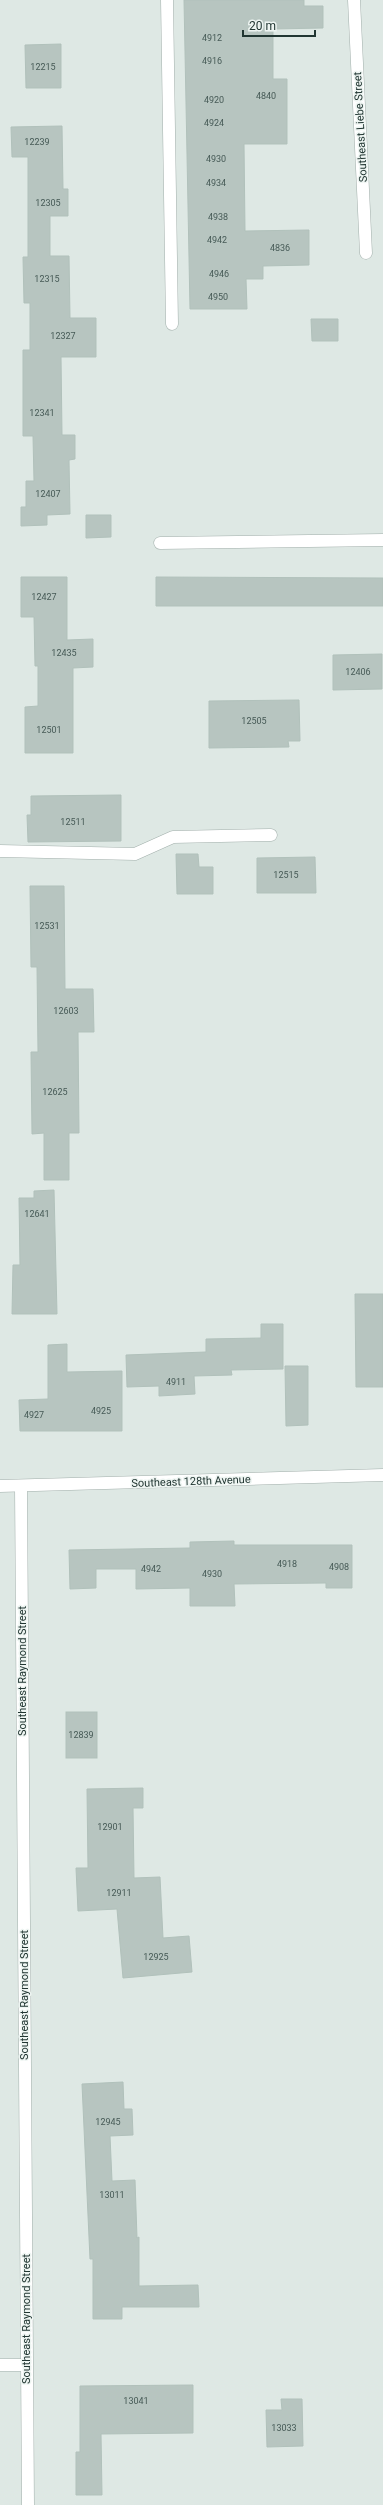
<svg xmlns="http://www.w3.org/2000/svg" width="383" height="2505" font-family="Roboto,sans-serif">
	<style>
		.building { fill: #b7c5c0; stroke: #b1c1bb }
		.lines { fill: none; stroke-linecap: round; stroke-linejoin: round }
		.minor-casing { stroke: #a2afab; stroke-width: 13 }
		.minor { stroke: #fff; stroke-width: 12 }
		.labels { text-anchor: middle; stroke-width: 3; stroke-linejoin: round; paint-order: stroke }
		.number-label { font-size: 9px; fill: #465a56 }
		.street-label { font-size: 11px; fill: #213632; stroke: #eef5f2 }
	</style>
	<rect width="100%" height="100%" fill="#dee8e4"/>
	<!-- building -->
	<g class="building">
		<polygon points="184,0 304,0 304,6 323,6 323,28 273,29 273,79 287,79 287,144 244,144 245,231 309,230 309,265 263,266 263,279 246,279 247,309 190,309"/>
		<polygon points="61,44 61,88 26,88 25,45"/>
		<polygon points="62,126 63,189 68,189 68,216 50,216 50,256 69,256 70,318 96,318 96,357 61,357 62,435 75,435 75,459 69,460 70,514 47,515 47,525 21,526 21,507 26,507 26,481 34,481 33,436 23,436 23,350 30,350 30,303 24,303 23,257 28,257 28,157 12,157 11,127"/>
		<polygon points="311,319 338,319 338,341 312,341"/>
		<polygon points="86,515 111,515 111,537 86,538"/>
		<polygon points="21,577 67,577 67,640 93,639 93,667 73,668 73,753 25,753 25,707 38,706 38,666 35,666 34,617 21,617"/>
		<polygon points="156,577 383,578 383,606 156,606"/>
		<polygon points="382,654 382,689 333,690 333,655"/>
		<polygon points="299,700 300,741 288,741 289,747 209,748 209,701"/>
		<polygon points="121,795 121,841 28,842 27,815 31,815 31,796"/>
		<polygon points="176,854 198,854 199,867 213,867 213,894 177,894"/>
		<polygon points="315,857 316,893 257,893 257,858"/>
		<polygon points="30,886 64,886 65,989 93,989 94,1032 78,1032 79,1133 69,1133 69,1180 44,1180 44,1133 32,1134 31,1052 38,1052 37,967 31,967"/>
		<polygon points="54,1190 57,1314 12,1314 13,1265 20,1265 19,1198 34,1198 34,1191"/>
		<polygon points="355,1294 383,1294 383,1387 356,1387"/>
		<polygon points="261,1324 283,1324 283,1369 231,1370 232,1375 194,1376 195,1394 159,1396 159,1386 127,1387 126,1355 206,1352 206,1339 261,1338"/>
		<polygon points="67,1344 67,1372 122,1371 122,1431 20,1431 19,1400 48,1399 48,1345"/>
		<polygon points="285,1366 308,1366 308,1425 286,1426"/>
		<polygon points="234,1541 234,1545 352,1545 352,1588 326,1588 326,1583 234,1584 235,1606 190,1606 190,1588 136,1589 136,1569 96,1569 96,1588 70,1589 69,1550 190,1548 190,1542"/>
		<rect x="66" y="1712" width="31" height="46"/>
		<polygon points="143,1788 143,1808 133,1808 134,1878 160,1877 163,1938 189,1936 192,1972 123,1978 117,1909 78,1911 76,1868 88,1868 87,1789"/>
		<polygon points="123,2082 124,2109 132,2109 133,2135 110,2136 112,2181 135,2180 137,2238 139,2237 139,2286 198,2285 199,2307 122,2307 122,2319 93,2319 93,2259 90,2259 82,2084"/>
		<polygon points="193,2385 193,2433 101,2434 102,2495 76,2495 76,2452 80,2452 80,2386"/>
		<polygon points="281,2399 302,2399 303,2446 267,2447 266,2410 282,2410"/>
	</g>
	<g class="lines">
		<defs>
			<g id="minor">
				<polyline points="167,0 172,324"/>
				<polyline points="354,0 366,253"/>
				<polyline points="160,543 383,540"/>
				<polyline points="0,851 135,854 173,837 271,835"/>
				<polyline points="0,1486 383,1475"/>
				<polyline points="21,1486 28,2505"/>
				<polyline points="0,2365 26,2365"/>
			</g>
		</defs>
		<!-- minor casing -->
		<use href="#minor" class="minor-casing"/>
		<!-- minor -->
		<use href="#minor" class="minor"/>
	</g>
	<g class="labels">
		<!-- number labels -->
		<g class="number-label">
			<text x="212" y="41">4912</text>
			<text x="212" y="64">4916</text>
			<text x="43" y="70">12215</text>
			<text x="266" y="99">4840</text>
			<text x="214" y="103">4920</text>
			<text x="214" y="126">4924</text>
			<text x="37" y="145">12239</text>
			<text x="216" y="162">4930</text>
			<text x="216" y="186">4934</text>
			<text x="48" y="206">12305</text>
			<text x="218" y="220">4938</text>
			<text x="217" y="243">4942</text>
			<text x="280" y="251">4836</text>
			<text x="219" y="277">4946</text>
			<text x="47" y="282">12315</text>
			<text x="218" y="300">4950</text>
			<text x="63" y="339">12327</text>
			<text x="42" y="416">12341</text>
			<text x="48" y="497">12407</text>
			<text x="44" y="600">12427</text>
			<text x="64" y="656">12435</text>
			<text x="358" y="675">12406</text>
			<text x="254" y="724">12505</text>
			<text x="49" y="733">12501</text>
			<text x="73" y="825">12511</text>
			<text x="286" y="878">12515</text>
			<text x="47" y="929">12531</text>
			<text x="66" y="1014">12603</text>
			<text x="55" y="1095">12625</text>
			<text x="37" y="1217">12641</text>
			<text x="176" y="1385">4911</text>
			<text x="101" y="1414">4925</text>
			<text x="34" y="1418">4927</text>
			<text x="287" y="1567">4918</text>
			<text x="339" y="1570">4908</text>
			<text x="151" y="1572">4942</text>
			<text x="212" y="1577">4930</text>
			<text x="81" y="1738">12839</text>
			<text x="110" y="1830">12901</text>
			<text x="119" y="1896">12911</text>
			<text x="156" y="1960">12925</text>
			<text x="108" y="2125">12945</text>
			<text x="112" y="2198">13011</text>
			<text x="136" y="2404">13041</text>
			<text x="284" y="2431">13033</text>
		</g>
		<!-- street labels -->
		<g class="street-label">
			<text transform="translate(360 127) rotate(-93)" y="4">Southeast Liebe Street</text>
			<text transform="translate(191 1481) rotate(-2)" y="4">Southeast 128th Avenue</text>
			<text transform="translate(22 1671) rotate(-90)" y="4">Southeast Raymond Street</text>
			<text transform="translate(24 1995) rotate(-90)" y="4">Southeast Raymond Street</text>
			<text transform="translate(26 2319) rotate(-90)" y="4">Southeast Raymond Street</text>
		</g>
	</g>
	<!-- scale -->
	<path d="M243 30v6h72v-6" fill="none" stroke="#213632" stroke-width="2"/>
	<text x="249" y="30" font-size="12" fill="#213632" stroke="#eef5f2" stroke-width="3" paint-order="stroke">20 m</text>
</svg>
